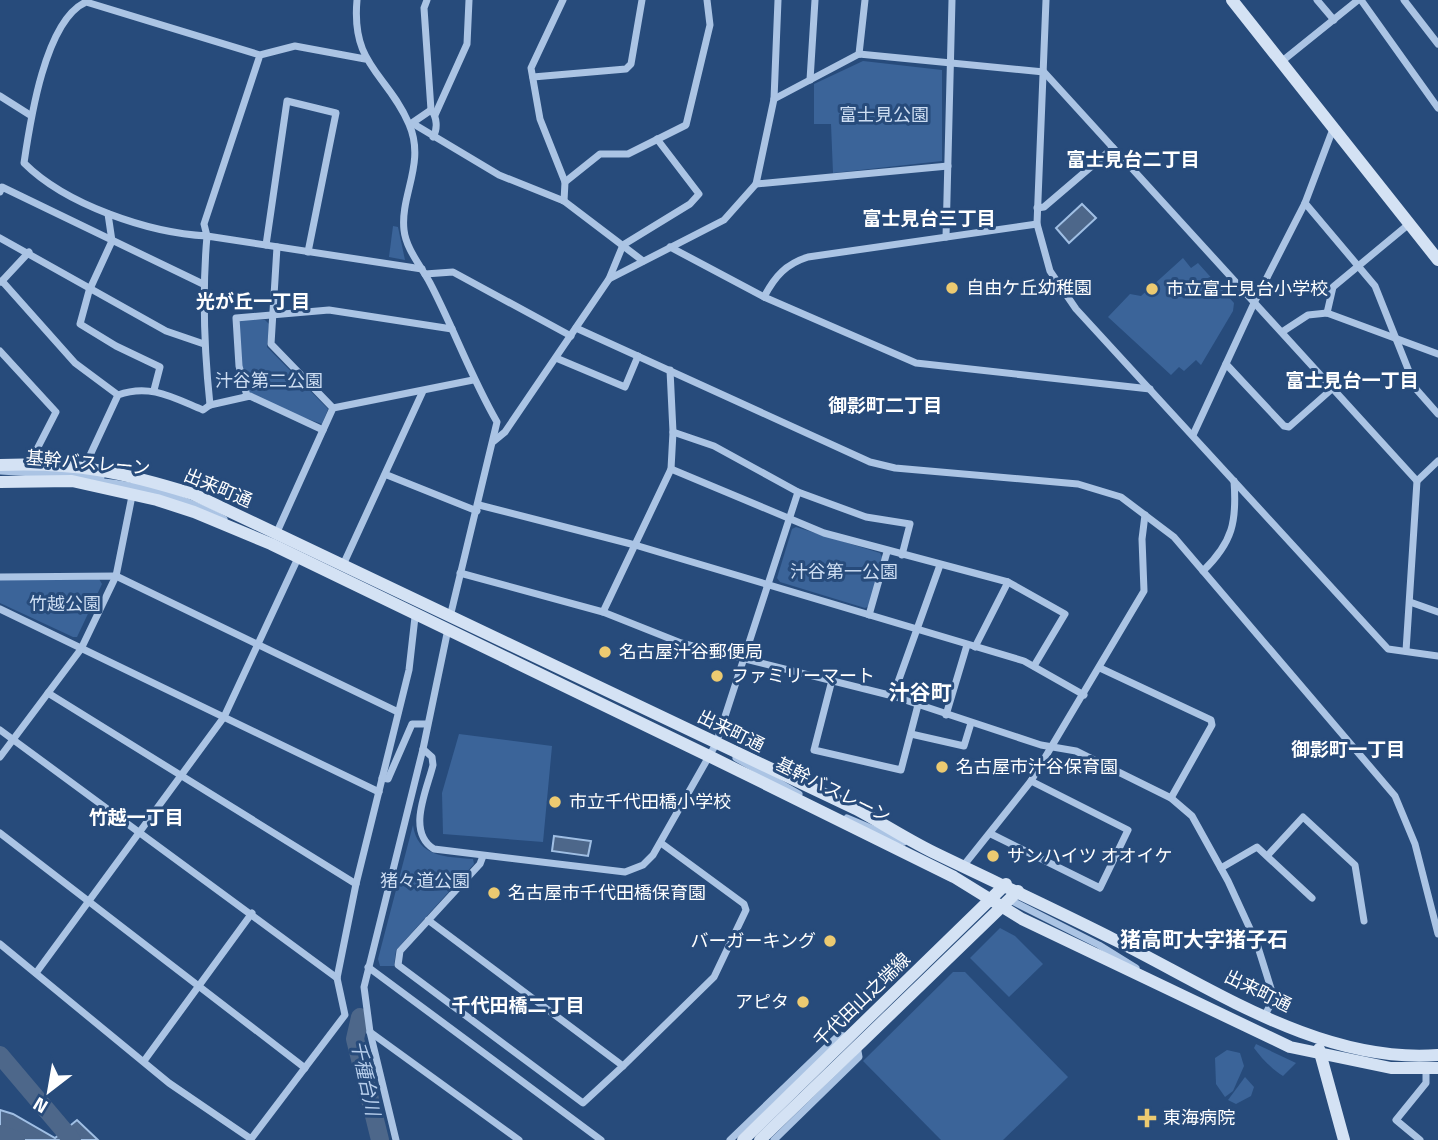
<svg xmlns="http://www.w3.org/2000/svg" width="1438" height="1140" font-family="'Titillium Web','Noto Sans JP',sans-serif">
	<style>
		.green { fill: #3b6499 }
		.water { fill: #4d678a; stroke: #a0bfe4; stroke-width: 2 }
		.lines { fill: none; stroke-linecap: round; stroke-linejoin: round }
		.river { stroke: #4d678a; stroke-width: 18 }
		.street { stroke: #abc4e4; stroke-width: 7 }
		.secondary { stroke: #d4e2f4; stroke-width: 12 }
		.poi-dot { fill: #ecca71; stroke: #274b7b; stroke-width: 2.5 }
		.labels { text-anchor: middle; stroke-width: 6; stroke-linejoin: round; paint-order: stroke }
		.park-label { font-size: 18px; fill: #cedef3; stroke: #274b7b }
		.poi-label { font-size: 18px; fill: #fff; stroke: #274b7b; text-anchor: start }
		.street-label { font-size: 18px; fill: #fff; stroke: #274b7b }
		.neighbourhood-label { font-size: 19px; font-weight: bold; fill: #fff; stroke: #274b7b }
		.water-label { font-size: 19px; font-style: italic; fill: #b7ceec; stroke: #274b7b }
		.quarter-label { font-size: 21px; font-weight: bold; fill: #fff; stroke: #274b7b }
	</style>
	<rect width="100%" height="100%" fill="#274b7b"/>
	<!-- green -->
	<g class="green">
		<polygon points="863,61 942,70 942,161 833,173 831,124 814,124 814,84"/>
		<polygon points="393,226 398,227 405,260 389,257"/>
		<polygon points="1183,258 1191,268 1198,263 1234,303 1233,311 1201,365 1196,360 1184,371 1179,367 1171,375 1108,317 1130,294 1141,296"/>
		<polygon points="241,320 265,320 269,324 267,347 328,409 322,424 249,398 241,366 238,323"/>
		<polygon points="796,527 880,553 882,557 869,606 865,608 780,582 777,578 792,529"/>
		<polygon points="99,579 102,584 77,637 73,637 0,603 0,580"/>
		<polygon points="459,734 552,746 543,842 443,834 442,793"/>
		<path d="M413,825C417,857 446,857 473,859L474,864L396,950L394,966H380L378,959Z"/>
		<polygon points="1000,928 1015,936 1043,964 1009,997 970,958"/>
		<polygon points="953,972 965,972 1068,1077 1003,1140 941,1140 863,1061"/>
		<path d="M1256,1044L1296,1063L1283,1076C1271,1068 1262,1059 1254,1048Z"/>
		<polygon points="1227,1050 1240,1053 1244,1066 1233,1091 1225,1097 1216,1084 1215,1058"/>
		<polygon points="1245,1077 1254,1087 1251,1096 1236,1104 1228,1100"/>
	</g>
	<!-- water -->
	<g class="water">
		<polygon points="1082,204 1096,218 1069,243 1056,228"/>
		<polygon points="554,836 591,841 588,856 552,851"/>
		<polygon points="0,1110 13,1114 55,1138 77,1120 98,1140 17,1140 0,1134"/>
	</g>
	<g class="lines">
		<!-- river -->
		<g class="river">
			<polyline points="360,1017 355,1039 380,1140"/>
			<polyline points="0,1055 72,1140"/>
			<polyline points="0,1134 16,1140"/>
		</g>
		<!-- street -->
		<g class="street">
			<path d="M357,0C351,66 387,73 409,124C426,163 400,195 404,230C406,249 421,266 430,283C454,329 471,377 497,422L450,617"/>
			<polyline points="427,0 424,8 431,110"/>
			<polyline points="563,0 531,68 540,119 565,182"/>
			<polyline points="1046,0 1037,224 1050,271 1076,309 1388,649 1438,656"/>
			<polyline points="1317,0 1334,20"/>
			<polyline points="1361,0 1438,108"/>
			<polyline points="1404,0 1438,44"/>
			<polyline points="859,54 865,0"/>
			<path d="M260,55L86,2C45,20 30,122 24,163C66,205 149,233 207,236L204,224L260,55L295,46L365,59"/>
			<polyline points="1281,62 1358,0"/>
			<polyline points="533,77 626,69 631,64 642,0"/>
			<polyline points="810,80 815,0"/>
			<polyline points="0,96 30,115"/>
			<polyline points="774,99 859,54 1044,72 1417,481 1406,651"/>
			<polyline points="435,115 467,44 469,0"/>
			<path d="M433,137C438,129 437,117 431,110L412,123L499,175L564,201L643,261"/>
			<polyline points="756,184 948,166"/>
			<polyline points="0,192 2,187 203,284"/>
			<polyline points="564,201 565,182 600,154 628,154 686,125 710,25 707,0"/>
			<polyline points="1305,203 1375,286 1416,389 1438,414"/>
			<polyline points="1037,208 1044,207 1113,148"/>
			<polyline points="108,214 112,241 89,291 80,324 116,346 160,367 154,390"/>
			<polyline points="946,237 952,0"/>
			<polyline points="0,238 166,331 204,344"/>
			<polyline points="266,245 287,101 336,113 308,252"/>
			<polyline points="277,247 271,344 333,408"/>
			<polyline points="670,247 764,297 916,363 1150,389"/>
			<polyline points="425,274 453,272 571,336"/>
			<polyline points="609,279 623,245 690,204 699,194 657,139"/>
			<polyline points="2,281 75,363 118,395"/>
			<polyline points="1,282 29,252"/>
			<path d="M764,297C775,276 786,264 808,257L1037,224"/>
			<polyline points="1327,313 1333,287 1409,224"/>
			<polyline points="576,328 870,462 895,468 1078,484 1121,497 1174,537 1203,571"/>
			<polyline points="1282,332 1308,315 1327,313 1438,354"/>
			<polyline points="0,351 56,412 35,453 35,463"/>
			<polyline points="556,358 625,387 638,356"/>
			<polyline points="1226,364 1284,426 1289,427 1333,388"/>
			<polyline points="247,396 239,366 236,318 329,310 452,329"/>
			<path d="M210,405C204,348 202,293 207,236L422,269"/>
			<polyline points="1193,435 1255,301 1305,203 1333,129"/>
			<polyline points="494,441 505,432 609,279 724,220 756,184 774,99 778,0"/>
			<polyline points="671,469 824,533 1008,582 1065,614 1034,666"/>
			<polyline points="0,471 101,477"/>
			<polyline points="387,475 477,511"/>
			<path d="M96,481C143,486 182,496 224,519"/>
			<path d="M1234,481C1237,521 1233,542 1203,571L1395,796L1415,844L1438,934"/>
			<polyline points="1417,481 1438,461"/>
			<path d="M82,483L85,466L118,395C150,383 174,398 203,410L210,405L250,396L323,430"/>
			<polyline points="798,492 866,517 910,524 902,555"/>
			<polyline points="479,505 635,545 1024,661 1084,695"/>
			<polyline points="277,532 333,408 473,380"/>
			<polyline points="343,565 423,391"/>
			<polyline points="460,573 603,612 681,643 893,696 1041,745 1076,751 1171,798 1192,816 1228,881 1257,944 1274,998 1265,1015"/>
			<polyline points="0,577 116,576 398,712"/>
			<polyline points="1410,602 1438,612"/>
			<polyline points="0,609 379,792"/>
			<polyline points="603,612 671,469 673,432 670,370"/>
			<polyline points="869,615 887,552"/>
			<polyline points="975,647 1008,582"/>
			<polyline points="1100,668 1211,720 1212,725 1171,798"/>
			<polyline points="832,680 814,750 901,770 918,705"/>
			<polyline points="48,693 356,884"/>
			<polyline points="893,696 940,565"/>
			<polyline points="946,715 967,645"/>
			<polyline points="0,730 337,978"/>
			<polyline points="911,734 964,746 971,723"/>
			<path d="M423,749L432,757L433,765C427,790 406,832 434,849L625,872L643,865L653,855L716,744L798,492L714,446L673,432"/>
			<polyline points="0,757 81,649 116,576 136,476"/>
			<polyline points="736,758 799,794"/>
			<polyline points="382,778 388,779 412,724 427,724"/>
			<polyline points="847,818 904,842"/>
			<polyline points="0,833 305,1068"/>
			<polyline points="991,834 1100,888 1128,830 1031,781"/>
			<polyline points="1268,855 1303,817 1355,865 1364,921"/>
			<polyline points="964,865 1031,781 1144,591 1142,539 1145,515"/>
			<polyline points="1221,868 1257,847 1312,898"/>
			<polyline points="1008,899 1099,945 1136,968"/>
			<polyline points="428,920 623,1066 583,1103 398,965 400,951 480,864 483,856"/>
			<polyline points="0,944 169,1083 251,1139 345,1015 337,978 356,884 409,670 415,617"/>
			<polyline points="368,967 601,1140"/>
			<polyline points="36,973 224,717 298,558"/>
			<polyline points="370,1032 519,1140"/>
			<polyline points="144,1061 252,913"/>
			<polyline points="623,1066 714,977 746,910 744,904 661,843"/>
			<polyline points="396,1140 370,1032 364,987 423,749 448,629"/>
			<polyline points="730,1140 839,1035 848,1037"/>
			<polyline points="774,1140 859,1057 857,1046"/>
			<polyline points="1420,1140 1396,1120 1426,1083 1426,1069"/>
		</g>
		<!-- secondary -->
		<g class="secondary">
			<polyline points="1232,0 1438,260"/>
			<path d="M0,465C75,462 122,472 193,494L856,809C884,824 911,842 939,855C999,884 1058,911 1117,941C1215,990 1323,1064 1438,1055"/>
			<polyline points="0,482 72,481 157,500 194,512 271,544 711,757 954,877 1022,919 1290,1047 1391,1068 1438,1068"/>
			<polyline points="1319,1049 1344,1140"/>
			<polyline points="743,1140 1006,884"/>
			<polyline points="760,1140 1018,891"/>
		</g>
	</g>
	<!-- markers -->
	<g class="poi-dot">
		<circle cx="952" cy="288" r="7"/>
		<circle cx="1152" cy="289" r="7"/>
		<circle cx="605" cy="652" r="7"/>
		<circle cx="717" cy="676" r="7"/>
		<circle cx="942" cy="767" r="7"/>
		<circle cx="555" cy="802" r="7"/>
		<circle cx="993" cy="856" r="7"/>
		<circle cx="494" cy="893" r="7"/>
		<circle cx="830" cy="941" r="7"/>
		<circle cx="803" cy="1002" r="7"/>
		<path d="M1143.5 1107.5h7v7h7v7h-7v7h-7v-7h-7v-7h7z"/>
	</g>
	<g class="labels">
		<!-- park labels -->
		<g class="park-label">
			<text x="884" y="121">富士見公園</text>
			<text x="269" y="387">汁谷第二公園</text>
			<text x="844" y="578">汁谷第一公園</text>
			<text x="65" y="610">竹越公園</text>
			<text x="425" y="887">猪々道公園</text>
		</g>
		<!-- poi labels -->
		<g class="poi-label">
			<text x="966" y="294">自由ケ丘幼稚園</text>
			<text x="1166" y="295">市立富士見台小学校</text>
			<text x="619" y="658">名古屋汁谷郵便局</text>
			<text x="731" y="682">ファミリーマート</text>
			<text x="956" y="773">名古屋市汁谷保育園</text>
			<text x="569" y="808">市立千代田橋小学校</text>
			<text x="1007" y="862">サンハイツ オオイケ</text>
			<text x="508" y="899">名古屋市千代田橋保育園</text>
			<text x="816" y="947" text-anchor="end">バーガーキング</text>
			<text x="789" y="1008" text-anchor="end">アピタ</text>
			<text x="1163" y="1124">東海病院</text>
		</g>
		<!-- street labels -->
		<g class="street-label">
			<text transform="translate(88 463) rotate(5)" y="6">基幹バスレーン</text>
			<text transform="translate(218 488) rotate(23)" y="6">出来町通</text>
			<text transform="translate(731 731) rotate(26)" y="6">出来町通</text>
			<text transform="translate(833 790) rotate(26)" y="6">基幹バスレーン</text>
			<text transform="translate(1258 991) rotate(26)" y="6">出来町通</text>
			<text transform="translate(862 1000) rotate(-44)" y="6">千代田山之端線</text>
		</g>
		<!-- neighbourhood labels -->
		<g class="neighbourhood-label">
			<text x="1133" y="166">富士見台二丁目</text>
			<text x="929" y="225">富士見台三丁目</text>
			<text x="253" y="308">光が丘一丁目</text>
			<text x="1352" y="387">富士見台一丁目</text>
			<text x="885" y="412">御影町二丁目</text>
			<text x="1348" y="756">御影町一丁目</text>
			<text x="136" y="824">竹越一丁目</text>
			<text x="518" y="1012">千代田橋二丁目</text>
		</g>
		<!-- water labels -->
		<g class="water-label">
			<text transform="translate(366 1078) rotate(78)" y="7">千種台川</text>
		</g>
		<!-- quarter labels -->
		<g class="quarter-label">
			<text x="920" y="700">汁谷町</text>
			<text x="1204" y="947">猪高町大字猪子石</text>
		</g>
	</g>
	<!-- north arrow -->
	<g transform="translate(49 1091) rotate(211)" stroke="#274b7b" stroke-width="5" paint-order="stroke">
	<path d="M0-5L12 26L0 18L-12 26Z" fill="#ffffff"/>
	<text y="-10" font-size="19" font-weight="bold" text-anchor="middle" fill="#ffffff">N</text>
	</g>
</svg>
